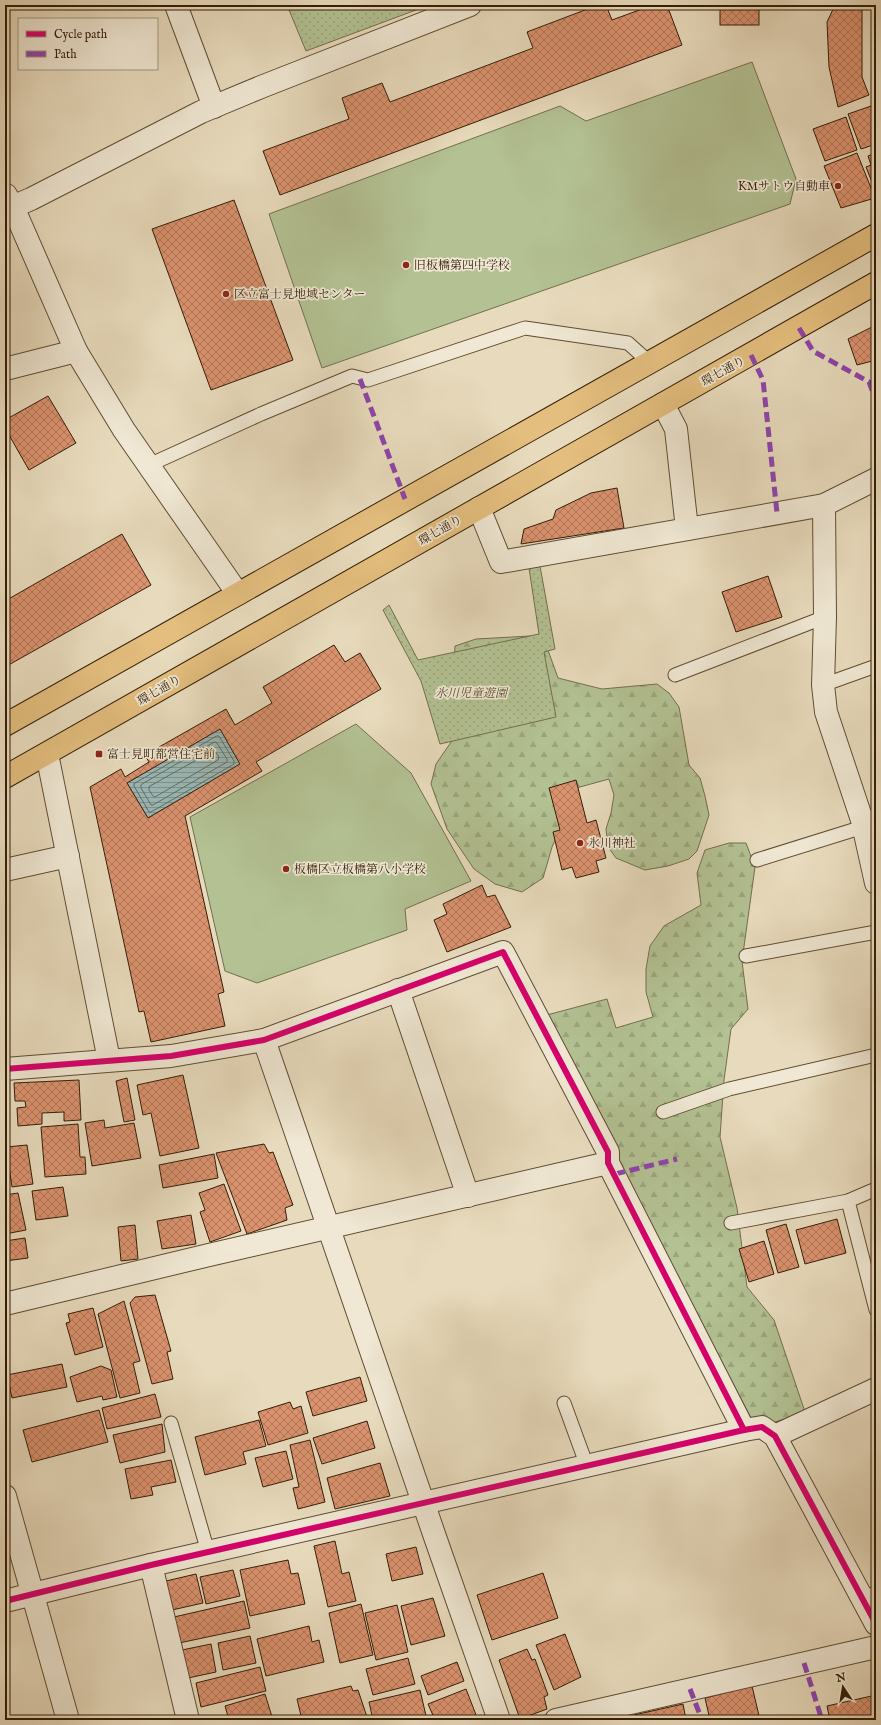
<svg xmlns="http://www.w3.org/2000/svg" width="881" height="1725" font-family="'IM FELL English','Noto Serif JP',serif">
	<style>
		.forest { fill: url(#forest-firs); stroke: #736f4d }
		.park { fill: url(#park-dots); stroke: #736f4d }
		.garden { fill: #b3c193; stroke: #736f4d }
		.water { fill: url(#water-rules); stroke: #707b71 }
		.lines { fill: none; stroke-linecap: round; stroke-linejoin: round }
		.shore { stroke: #666b60; stroke-width: 1 }
		.building { fill: url(#building-cross-hatch); stroke: #331d07; fill-rule: evenodd }
		.service-casing { stroke: #604c34; stroke-width: 15 }
		.minor-casing { stroke: #604c34; stroke-width: 24 }
		.primary-casing { stroke: #331d07; stroke-width: 24 }
		.service { stroke: #f0e8d4; stroke-width: 13 }
		.minor { stroke: #f0e8d4; stroke-width: 22 }
		.primary { stroke: #e4be7e; stroke-width: 22 }
		.quiet { stroke: #8e44ad; stroke-width: 5; stroke-dasharray: 10 5; stroke-linecap: butt }
		.cycleway-casing { stroke: #f0e8d4; stroke-width: 8 }
		.cycleway { stroke: #d6006c; stroke-width: 6 }
		.poi-dot { fill: #8f2418; stroke: #f0e8d4; stroke-width: 1.5 }
		.labels { text-anchor: middle; stroke-width: 3.5; stroke-linejoin: round; paint-order: stroke }
		.poi-label { font-size: 12px; fill: #331d07; stroke: #f0e8d4; text-anchor: start }
		.street-label { font-size: 12px; fill: #331d07; stroke: #f0e8d4 }
		.park-label { font-size: 12px; font-style: italic; fill: #594e31; stroke: #f0e8d4 }
	</style>
	<defs>
		<pattern id="forest-firs" width="22" height="20" patternUnits="userSpaceOnUse"><rect width="22" height="20" fill="#b3c193"/><path d="M5 1l3.5 6h-7zM16 11l3.5 6h-7z" fill="#9aa57d"/></pattern>
		<pattern id="park-dots" width="8" height="8" patternUnits="userSpaceOnUse"><rect width="8" height="8" fill="#b3c193"/><path d="M2 2h.1M6 6h.1" fill="none" stroke="#9aa57d" stroke-width="1.8" stroke-linecap="round"/></pattern>
		<pattern id="water-rules" width="6" height="5" patternUnits="userSpaceOnUse"><rect width="6" height="5" fill="#99b9b8"/><path d="M0 2.5h6" fill="none" stroke="#7d9694"/></pattern>
		<pattern id="building-cross-hatch" width="8" height="8" patternUnits="userSpaceOnUse"><rect width="8" height="8" fill="#db926f"/><path d="M0 0l8 8M0 8l8-8" fill="none" stroke="#b27759"/></pattern>
	</defs>
	<rect width="100%" height="100%" fill="#e8dbbd"/>
	<filter id="stains"><feTurbulence type="fractalNoise" baseFrequency=".005" numOctaves="4"/><feColorMatrix values="0 0 0 0 .2 0 0 0 0 .09 0 0 0 0 .02 0 0 0 .5 -.17"/></filter>
	<radialGradient id="worn" r=".72"><stop offset=".6" stop-color="#630" stop-opacity="0"/><stop offset="1" stop-color="#630" stop-opacity=".3"/></radialGradient>
	<!-- forest -->
	<g class="forest">
		<polygon points="530,636 545,642 558,678 602,689 657,684 669,693 679,707 689,765 700,778 705,796 709,815 697,851 689,859 668,866 645,870 616,858 608,847 606,829 611,813 614,795 609,779 558,793 564,821 552,847 543,878 522,892 495,884 474,869 447,829 431,784 436,764 460,729 454,668 455,646 476,639"/>
		<polygon points="729,843 746,843 755,867 742,961 748,1009 731,1029 724,1080 720,1137 737,1208 747,1287 774,1320 805,1412 772,1423 751,1418 573,1078 543,1016 607,999 616,1028 653,1017 646,992 646,969 650,946 664,926 701,905 697,873 705,850"/>
	</g>
	<!-- park -->
	<g class="park">
		<polygon points="287,5 424,5 424,7 306,51"/>
		<polygon points="540,566 555,649 544,652 556,717 440,744 421,681 383,610 389,605 418,660 539,634 529,568"/>
	</g>
	<!-- garden -->
	<g class="garden">
		<polygon points="752,62 796,179 790,204 322,368 269,214 560,106 586,121"/>
		<polygon points="356,724 411,773 471,881 405,909 407,930 257,983 225,971 190,817"/>
	</g>
	<!-- water -->
	<polygon class="water" points="220,729 240,764 148,818 127,783"/>
	<g class="lines">
		<!-- shore -->
		<g class="shore">
			<polygon points="217,736 219,736 234,761 234,764 151,812 149,812 134,786 134,784"/>
			<polygon points="215,742 217,743 227,759 227,762 153,805 151,805 141,788 141,785"/>
			<polygon points="213,751 215,751 219,757 218,760 155,797 153,796 149,790 149,787"/>
		</g>
	</g>
	<!-- building -->
	<g class="building">
		<polygon points="598,5 606,5 612,20 653,5 667,5 682,45 280,195 263,151 349,119 342,98 382,83 390,102 533,48 527,32"/>
		<rect x="720" y="5" width="39" height="20"/>
		<polygon points="835,5 862,5 862,77 869,95 838,107 829,67 827,22"/>
		<polygon points="874,105 876,110 876,144 861,149 848,114"/>
		<polygon points="846,117 857,150 825,161 813,129"/>
		<polygon points="857,153 875,198 841,208 824,166"/>
		<polygon points="876,153 876,184 873,185 866,167 871,165 868,156"/>
		<polygon points="234,200 293,360 211,390 152,229"/>
		<polygon points="876,325 876,360 857,365 848,339"/>
		<polygon points="48,396 76,443 29,470 5,428 5,420"/>
		<polygon points="617,488 624,528 521,544 524,529 553,519 556,510 591,493"/>
		<polygon points="122,534 151,585 5,667 5,601"/>
		<polygon points="768,576 782,617 736,632 722,592"/>
		<path d="M334,645L345,662L360,653L381,689L256,762L262,771L185,816L224,992L218,994L225,1026L151,1042L144,1011L139,1012L90,787L121,769L125,777L149,762L145,755L226,709L235,725L272,703L263,687ZM220,729L240,764L148,818L127,783Z"/>
		<polygon points="576,780 587,823 596,820 606,858 596,861 599,872 576,878 572,867 562,870 553,832 560,830 549,788"/>
		<polygon points="482,885 487,897 495,895 511,927 447,952 434,920 447,914 443,904"/>
		<polygon points="183,1075 199,1148 160,1156 151,1113 143,1115 137,1085"/>
		<polygon points="127,1078 135,1120 124,1122 116,1081"/>
		<polygon points="79,1080 81,1120 64,1121 64,1112 42,1113 42,1124 18,1126 17,1108 26,1107 25,1101 15,1101 14,1083"/>
		<polygon points="104,1120 105,1128 134,1123 141,1158 92,1166 85,1123"/>
		<polygon points="78,1124 80,1157 85,1157 86,1174 45,1177 41,1127"/>
		<polygon points="264,1144 269,1153 273,1152 293,1205 285,1208 287,1220 247,1234 216,1153"/>
		<polygon points="27,1145 33,1184 12,1187 6,1147"/>
		<polygon points="214,1154 218,1178 163,1188 159,1165"/>
		<polygon points="5,1162 9,1185 5,1185"/>
		<polygon points="224,1184 241,1231 210,1242 200,1212 205,1210 199,1193"/>
		<polygon points="63,1187 68,1216 36,1220 32,1191"/>
		<polygon points="18,1193 26,1230 5,1234 5,1195"/>
		<polygon points="191,1215 196,1244 162,1249 157,1221"/>
		<polygon points="837,1219 846,1253 805,1264 796,1230"/>
		<polygon points="786,1224 799,1267 778,1273 766,1230"/>
		<polygon points="135,1225 138,1259 121,1261 118,1227"/>
		<polygon points="25,1238 28,1258 5,1261 5,1241"/>
		<polygon points="764,1241 774,1274 749,1282 739,1249"/>
		<polygon points="155,1295 171,1351 167,1352 173,1379 152,1384 130,1303 135,1297"/>
		<polygon points="124,1301 140,1361 133,1363 140,1393 120,1398 98,1314"/>
		<polygon points="93,1308 103,1347 75,1355 66,1323 70,1322 68,1314"/>
		<polygon points="62,1364 67,1387 12,1398 7,1375"/>
		<polygon points="101,1366 111,1370 117,1397 103,1400 102,1396 77,1402 70,1377"/>
		<polygon points="360,1377 367,1401 313,1416 306,1392"/>
		<polygon points="155,1394 161,1417 107,1429 102,1408"/>
		<polygon points="290,1402 293,1409 301,1406 308,1433 268,1445 258,1412"/>
		<polygon points="99,1410 108,1442 32,1462 23,1430"/>
		<polygon points="259,1420 266,1446 243,1452 246,1464 205,1475 195,1437"/>
		<polygon points="367,1421 375,1448 322,1464 313,1438"/>
		<polygon points="162,1424 165,1452 120,1463 113,1435"/>
		<polygon points="310,1440 325,1502 298,1509 293,1488 299,1487 290,1445"/>
		<polygon points="286,1451 293,1479 263,1487 255,1458"/>
		<polygon points="171,1460 176,1482 151,1487 153,1495 131,1499 125,1469"/>
		<polygon points="380,1463 390,1496 335,1509 327,1478"/>
		<polygon points="335,1541 342,1574 349,1572 356,1601 328,1607 314,1546"/>
		<polygon points="416,1547 423,1574 392,1581 386,1554"/>
		<polygon points="288,1560 291,1574 298,1573 305,1604 250,1616 240,1570"/>
		<polygon points="233,1570 240,1596 206,1604 200,1577"/>
		<polygon points="543,1573 558,1618 492,1640 477,1595"/>
		<polygon points="196,1574 203,1603 172,1610 166,1581"/>
		<polygon points="433,1598 445,1636 411,1645 401,1606"/>
		<polygon points="244,1601 250,1628 179,1643 174,1617"/>
		<polygon points="361,1604 373,1655 340,1663 329,1613"/>
		<polygon points="397,1605 408,1652 376,1660 365,1613"/>
		<polygon points="309,1626 312,1642 319,1640 324,1662 266,1676 257,1639"/>
		<polygon points="565,1634 581,1677 554,1690 536,1645"/>
		<polygon points="250,1636 256,1663 223,1670 218,1643"/>
		<polygon points="211,1644 216,1672 188,1678 182,1650"/>
		<polygon points="527,1649 532,1660 535,1659 548,1695 544,1697 547,1709 520,1719 499,1660"/>
		<polygon points="408,1658 415,1684 373,1695 366,1669"/>
		<polygon points="457,1662 464,1681 428,1695 421,1676"/>
		<polygon points="260,1667 266,1691 201,1707 196,1683"/>
		<polygon points="351,1686 353,1691 358,1690 368,1720 302,1720 297,1699"/>
		<polygon points="752,1686 760,1720 710,1720 705,1698"/>
		<polygon points="466,1689 478,1720 435,1720 428,1704"/>
		<polygon points="420,1690 427,1720 373,1720 369,1702"/>
		<polygon points="265,1694 273,1720 229,1720 225,1706"/>
		<polygon points="876,1695 876,1715 871,1717 872,1720 830,1720 827,1706"/>
		<polygon points="5,1699 10,1720 5,1720"/>
		<polygon points="683,1704 686,1720 635,1720 634,1715"/>
		<polygon points="810,1716 811,1720 793,1720"/>
	</g>
	<g class="lines">
		<defs>
			<g id="service">
				<polyline points="149,465 261,414 352,376 368,380 525,328 628,343 649,362"/>
				<polyline points="675,675 825,617"/>
				<polyline points="823,685 876,666"/>
				<polyline points="862,820 876,815"/>
				<polyline points="757,860 863,827"/>
				<polyline points="746,956 876,932"/>
				<polyline points="663,1112 729,1089 876,1055"/>
				<polyline points="848,1201 876,1310"/>
				<polyline points="731,1223 848,1201 876,1189"/>
				<polyline points="564,1403 587,1466"/>
				<polyline points="171,1423 208,1552"/>
				<polyline points="863,1598 876,1593"/>
			</g>
			<g id="minor">
				<polyline points="176,5 214,107"/>
				<polyline points="6,195 13,207 76,351 124,430 238,594"/>
				<polyline points="5,210 31,199 201,112 261,87 470,5"/>
				<polyline points="5,369 76,351"/>
				<polyline points="663,404 676,429 687,529"/>
				<polyline points="824,505 825,617 823,685 826,712 862,820 876,883"/>
				<polyline points="479,508 501,562 824,505 876,479"/>
				<polyline points="47,754 109,1060"/>
				<polyline points="5,870 68,856"/>
				<polyline points="398,990 468,1196"/>
				<path d="M264,1040C343,1267 419,1494 499,1720"/>
				<polyline points="5,1069 171,1056 264,1040 503,952 608,1152 608,1163 744,1430"/>
				<polyline points="5,1304 209,1255 608,1163"/>
				<polyline points="775,1436 876,1389"/>
				<polyline points="5,1496 68,1720"/>
				<polyline points="151,1565 188,1720"/>
				<polyline points="5,1601 151,1565 744,1430 762,1427 775,1436 876,1624"/>
				<polyline points="556,1720 876,1647"/>
			</g>
			<g id="primary">
				<polyline points="5,725 876,235"/>
				<polyline points="5,777 876,283"/>
			</g>
		</defs>
		<!-- service casing -->
		<use href="#service" class="service-casing"/>
		<!-- minor casing -->
		<use href="#minor" class="minor-casing"/>
		<!-- primary casing -->
		<use href="#primary" class="primary-casing"/>
		<!-- service -->
		<use href="#service" class="service"/>
		<!-- minor -->
		<use href="#minor" class="minor"/>
		<!-- primary -->
		<use href="#primary" class="primary"/>
		<!-- quiet -->
		<g class="quiet">
			<polyline points="799,328 813,351 869,382 876,401"/>
			<polyline points="751,355 763,380 777,513"/>
			<polyline points="360,379 405,499"/>
			<polyline points="615,1174 677,1159"/>
			<polyline points="804,1663 822,1720"/>
			<polyline points="690,1689 702,1720"/>
		</g>
		<defs>
			<g id="cycleway">
				<polyline points="5,1069 171,1056 264,1040 503,952 608,1152 608,1163 744,1430"/>
				<polyline points="5,1601 151,1565 744,1430 762,1427 775,1436 876,1624"/>
			</g>
		</defs>
		<!-- cycleway casing -->
		<use href="#cycleway" class="cycleway-casing"/>
		<!-- cycleway -->
		<use href="#cycleway" class="cycleway"/>
	</g>
	<!-- markers -->
	<g class="poi-dot">
		<circle cx="838" cy="186" r="4"/>
		<circle cx="406" cy="265" r="4"/>
		<circle cx="226" cy="294" r="4"/>
		<rect x="95" y="750" width="8" height="8" rx="2"/>
		<circle cx="580" cy="843" r="4"/>
		<circle cx="286" cy="869" r="4"/>
	</g>
	<g class="labels">
		<!-- poi labels -->
		<g class="poi-label">
			<text x="830" y="190" text-anchor="end">KMサトウ自動車</text>
			<text x="414" y="269">旧板橋第四中学校</text>
			<text x="234" y="298">区立富士見地域センター</text>
			<text x="107" y="758">富士見町都営住宅前</text>
			<text x="588" y="847">氷川神社</text>
			<text x="294" y="873">板橋区立板橋第八小学校</text>
		</g>
		<!-- street labels -->
		<g class="street-label">
			<text transform="translate(723 371) rotate(-29)" y="4">環七通り</text>
			<text transform="translate(440 530) rotate(-30)" y="4">環七通り</text>
			<text transform="translate(159 690) rotate(-30)" y="4">環七通り</text>
		</g>
		<!-- park labels -->
		<g class="park-label">
			<text x="471" y="697">氷川児童遊園</text>
		</g>
	</g>
	<!-- margin -->
	<rect width="881" height="1725" fill="none" stroke="#e8dbbd" stroke-width="20"/>
	<rect x="6" y="6" width="869" height="1713" fill="none" stroke="#331d07" stroke-width="2"/>
	<rect x="10" y="10" width="861" height="1705" fill="none" stroke="#331d07"/>
	<!-- legend -->
	<rect x="18" y="18" width="140" height="52" fill="#f0e8d4" stroke="#a49782"/>
	<rect x="26" y="31" width="20" height="6" fill="#d6006c" stroke="#a49782"/>
	<text x="54" y="38" font-size="12" fill="#331d07">Cycle path</text>
	<rect x="26" y="51" width="20" height="6" fill="#8e44ad" stroke="#a49782"/>
	<text x="54" y="58" font-size="12" fill="#331d07">Path</text>
	<!-- north arrow -->
	<g transform="translate(843 1687) rotate(348)" stroke="#f0e8d4" stroke-width="3" paint-order="stroke">
	<path d="M0-3L7 15L0 10L-7 15Z" fill="#331d07"/>
	<text y="-6" font-size="11" font-weight="bold" text-anchor="middle" fill="#331d07">N</text>
	</g>
	<rect width="100%" height="100%" filter="url(#stains)"/>
	<rect width="100%" height="100%" fill="url(#worn)"/>
</svg>
